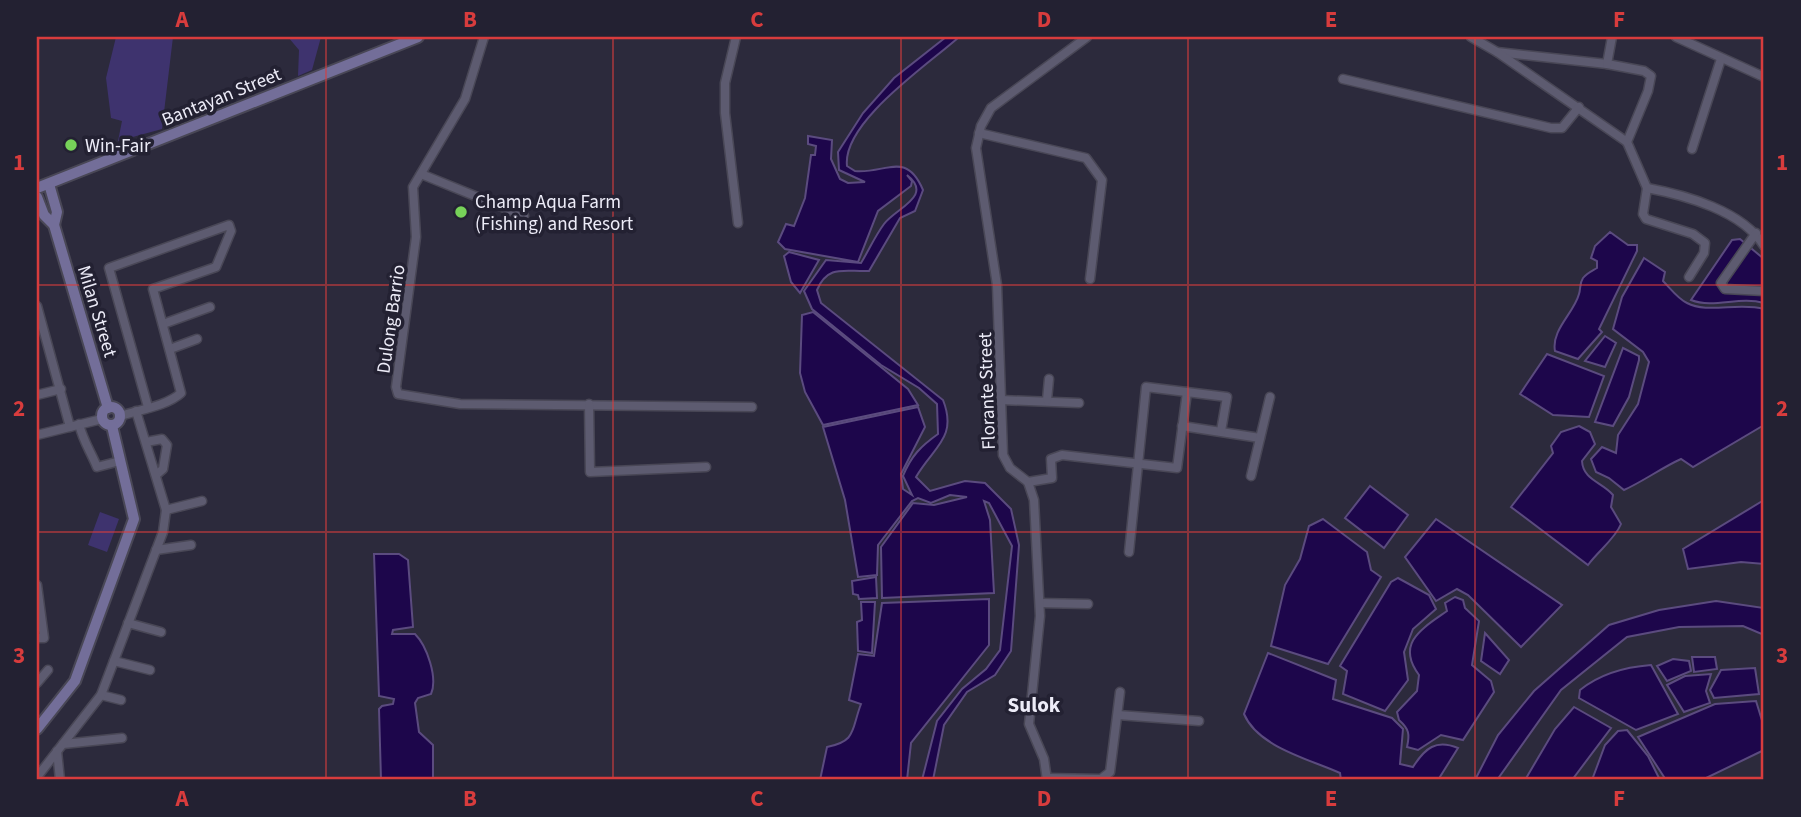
<svg xmlns="http://www.w3.org/2000/svg" width="1801" height="817" font-family="'Source Sans 3',sans-serif">
	<style>
		.green { fill: #3e336e }
		.water { fill: #1d064b; stroke: #5b4b7f; stroke-width: 2 }
		.lines { fill: none; stroke-linecap: round; stroke-linejoin: round }
		.street-casing { stroke: #494756; stroke-width: 11 }
		.secondary-casing { stroke: #494756; stroke-width: 14 }
		.street { stroke: #5d5b70; stroke-width: 8 }
		.secondary { stroke: #736e99; stroke-width: 10 }
		.grid { fill: none; stroke: #d83c3d; stroke-width: 2; stroke-opacity: 0.55 }
		.poi-dot { fill: #77d259; stroke: #232132; stroke-width: 2.5 }
		.labels { text-anchor: middle; stroke-width: 7; stroke-linejoin: round; paint-order: stroke }
		.street-label { font-size: 19px; fill: #edecf8; stroke: #232132 }
		.poi-label { font-size: 19px; fill: #edecf8; stroke: #232132; text-anchor: start }
		.neighbourhood-label { font-size: 21px; font-weight: bold; fill: #edecf8; stroke: #232132 }
		.neatline { fill: none; stroke: #d83c3d; stroke-width: 2.5 }
		.grid-label { font-size: 23px; text-anchor: middle; font-weight: bold; fill: #d83c3d }
	</style>
	<rect width="100%" height="100%" fill="#2c2a3c"/>
	<!-- green -->
	<g class="green">
		<polygon points="116,37 173,37 162,129 118,141 122,121 111,118 106,78"/>
		<polygon points="288,37 321,37 312,70 298,76 299,50"/>
		<polygon points="100,512 119,519 107,552 88,545"/>
	</g>
	<!-- water -->
	<g class="water">
		<path d="M946,37H959C929,64 842,122 847,166L855,171C886,174 906,150 923,190L915,211L900,218L869,271C845,272 828,264 817,290L821,303L943,400C958,438 933,447 916,477L930,491L965,481L985,483L1011,509L1019,545L1011,651L995,675L967,692L944,725L933,780H922L937,721L962,689L986,669L1000,650L1012,546L989,503L984,501L990,520L994,593L882,598L881,547L913,503L934,505L967,497L950,495L931,503L918,498L912,501L878,545L877,575L858,577L845,500L823,427L918,407L925,427L901,474L903,489L912,495L903,476C911,456 921,446 938,434L937,404L919,388L881,365L812,309L804,291L826,260L861,263C869,250 875,236 884,224C896,208 934,196 907,175L912,181L911,186L878,211L858,262L785,249L778,242L786,224L794,226L805,198L811,155H815L816,146L808,144V136L832,140L831,159L840,179L848,183L865,182L839,170L838,152L863,113L894,78Z"/>
		<path d="M1610,232L1628,245H1637V251L1599,329L1602,332L1578,359L1555,351C1551,330 1574,313 1579,294C1581,288 1579,284 1583,278C1587,273 1592,271 1597,268V261L1591,258L1595,246Z"/>
		<path d="M1740,239L1764,259V303C1739,296 1714,309 1691,300L1732,240Z"/>
		<polygon points="789,252 819,260 800,293 791,282 784,256"/>
		<path d="M1644,258L1665,272L1663,281C1670,288 1678,299 1687,303C1707,314 1739,302 1764,309V425L1693,467L1681,459C1661,468 1644,481 1624,490L1609,478L1596,472L1591,459L1602,447L1616,453L1618,435L1638,404L1649,362L1643,352L1613,329L1622,297Z"/>
		<polygon points="813,312 908,389 918,405 823,425 805,392 800,373 802,315"/>
		<polygon points="1605,336 1616,343 1605,367 1585,361"/>
		<polygon points="1623,348 1639,356 1639,360 1629,397 1613,426 1595,422"/>
		<polygon points="1547,354 1604,376 1589,417 1553,415 1520,394"/>
		<path d="M1579,426L1590,432L1595,444L1582,461C1583,480 1602,482 1613,495L1611,507L1621,524C1615,539 1598,551 1588,565L1511,507L1553,453L1551,446L1561,432Z"/>
		<polygon points="1370,486 1408,515 1384,548 1345,518"/>
		<polygon points="1764,500 1764,564 1741,562 1688,569 1683,549"/>
		<polygon points="1323,519 1367,552 1371,570 1381,577 1328,664 1271,646 1285,585 1300,559 1309,526"/>
		<polygon points="1436,519 1562,605 1521,647 1468,595 1457,589 1436,601 1405,557"/>
		<path d="M374,554H399L408,560L413,627L393,630L392,634H415C427,646 438,678 431,694L418,698L415,703L419,732L433,745V780H381L379,709L382,706L393,704L394,699L379,696Z"/>
		<polygon points="876,577 877,598 859,599 858,595 853,594 852,581"/>
		<polygon points="1398,578 1429,595 1436,609 1413,629 1404,652 1408,680 1385,711 1343,694 1347,671 1340,666 1391,582"/>
		<path d="M1455,597L1463,600L1465,608L1479,621L1472,665L1491,681L1494,692L1463,740L1441,735L1418,750L1407,747C1410,734 1409,729 1399,720L1397,712L1417,691L1419,675C1395,643 1423,628 1447,611L1445,603Z"/>
		<path d="M989,599V645L911,743L907,780H820L827,747C857,741 851,730 861,704L849,700L858,654L874,656L882,603Z"/>
		<polygon points="1716,601 1764,608 1764,635 1743,626 1679,627 1627,637 1561,690 1497,780 1475,780 1498,735 1534,691 1609,625 1659,610"/>
		<polygon points="861,602 875,602 872,653 858,651 857,622 862,620"/>
		<polygon points="1485,633 1509,660 1500,674 1481,661"/>
		<path d="M1268,653L1336,680L1333,699L1392,718L1403,729L1400,764L1413,767C1425,748 1436,739 1458,748L1438,780H1341L1340,773C1309,759 1258,747 1244,714Z"/>
		<polygon points="1692,657 1715,657 1717,669 1694,672"/>
		<polygon points="1673,659 1689,661 1691,671 1667,681 1657,666"/>
		<path d="M1651,665L1678,714L1636,730L1579,698L1580,690C1601,673 1625,667 1651,665Z"/>
		<polygon points="1755,668 1759,694 1714,698 1710,690 1721,670"/>
		<polygon points="1711,674 1706,691 1710,703 1684,712 1667,685 1685,676"/>
		<polygon points="1756,701 1764,727 1764,750 1702,780 1666,780 1638,737 1715,704"/>
		<polygon points="1574,707 1611,728 1572,780 1525,780 1555,729"/>
		<polygon points="1627,730 1648,756 1660,780 1592,780 1605,745 1618,731"/>
	</g>
	<g class="lines">
		<defs>
			<g id="street">
				<polyline points="484,37 465,99 413,187 416,237 396,387 398,394 460,404 752,407"/>
				<polyline points="736,37 725,83 725,113 738,223"/>
				<polyline points="1471,37 1497,52 1607,64 1644,71 1651,76 1648,91 1627,142 1647,188 1643,214 1646,219 1693,234 1705,243 1704,253 1689,277"/>
				<polyline points="1676,37 1764,77"/>
				<polyline points="1497,52 1627,142"/>
				<polyline points="1607,64 1612,37"/>
				<polyline points="1343,79 1551,128 1562,128 1579,107"/>
				<polyline points="979,133 1086,158 1102,180 1090,279"/>
				<polyline points="1692,149 1721,59"/>
				<polyline points="421,174 524,216"/>
				<path d="M1647,188C1685,195 1743,211 1764,246"/>
				<polyline points="1756,233 1721,283 1725,289 1764,291"/>
				<polyline points="37,306 70,427"/>
				<polyline points="163,324 210,307"/>
				<polyline points="170,349 197,339"/>
				<polyline points="37,395 61,389"/>
				<polyline points="1001,400 1079,403"/>
				<polyline points="1047,400 1049,379"/>
				<polyline points="589,404 590,472 706,467"/>
				<path d="M120,416C138,410 167,406 181,393L153,289L216,267L231,231L229,225L109,268L148,407"/>
				<path d="M79,424C83,441 91,452 97,467L120,461"/>
				<polyline points="1182,426 1260,438"/>
				<polyline points="37,435 102,419"/>
				<polyline points="146,442 162,439 167,445 163,469 156,475"/>
				<polyline points="1251,476 1270,397"/>
				<polyline points="1028,482 1052,478 1051,459 1062,455 1177,468 1187,392"/>
				<polyline points="166,510 202,501"/>
				<polyline points="156,550 191,545"/>
				<polyline points="1129,552 1146,387 1227,397 1221,431"/>
				<polyline points="37,585 44,638 37,638"/>
				<polyline points="1040,603 1088,604"/>
				<polyline points="128,623 161,632"/>
				<polyline points="114,661 150,670"/>
				<polyline points="37,683 48,670"/>
				<polyline points="101,695 121,700"/>
				<polyline points="1118,715 1199,721"/>
				<polyline points="63,744 122,738"/>
				<polyline points="57,751 60,780"/>
				<polyline points="37,777 101,695 163,532 166,510 136,411"/>
				<polyline points="1047,778 1101,779 1110,772 1120,692"/>
				<polyline points="1047,780 1044,759 1029,724 1040,616 1034,500 1028,482 1010,468 1003,455 997,285 976,148 981,126 991,108 1087,37"/>
			</g>
			<g id="secondary">
				<polyline points="49,184 57,212 54,225"/>
				<polyline points="37,188 418,37"/>
				<polyline points="37,197 44,215 54,225 108,408"/>
				<circle cx="111" cy="416" r="9"/>
				<polyline points="37,729 75,681 134,519 112,426"/>
			</g>
		</defs>
		<!-- street casing -->
		<use href="#street" class="street-casing"/>
		<!-- secondary casing -->
		<use href="#secondary" class="secondary-casing"/>
		<!-- street -->
		<use href="#street" class="street"/>
		<!-- secondary -->
		<use href="#secondary" class="secondary"/>
	</g>
	<!-- grid -->
	<path class="grid" d="M326,37V780M613,37V780M901,37V780M1188,37V780M1475,37V780M37,285H1764M37,532H1764"/>
	<!-- markers -->
	<g class="poi-dot">
		<circle cx="71" cy="145" r="7"/>
		<circle cx="461" cy="212" r="7"/>
	</g>
	<g class="labels">
		<!-- street labels -->
		<g class="street-label">
			<text transform="translate(221 96) rotate(-22)" y="7">Bantayan Street</text>
			<text transform="translate(98 311) rotate(73)" y="7">Milan Street</text>
			<text transform="translate(390 319) rotate(-82)" y="7">Dulong Barrio</text>
			<text transform="translate(986 391) rotate(-92)" y="7">Florante Street</text>
		</g>
		<!-- poi labels -->
		<g class="poi-label">
			<text x="85" y="152">Win-Fair</text>
			<text x="475" y="208">Champ Aqua Farm<tspan x="475" dy="22">(Fishing) and Resort</tspan></text>
		</g>
		<!-- neighbourhood labels -->
		<g class="neighbourhood-label">
			<text x="1034" y="712">Sulok</text>
		</g>
	</g>
	<!-- border -->
	<rect width="1801" height="817" fill="none" stroke="#232132" stroke-width="77"/>
	<rect x="38" y="38" width="1724" height="740" class="neatline"/>
	<g class="grid-label">
		<text x="182" y="27">A</text>
		<text x="470" y="27">B</text>
		<text x="757" y="27">C</text>
		<text x="1044" y="27">D</text>
		<text x="1331" y="27">E</text>
		<text x="1619" y="27">F</text>
		<text x="19" y="170">1</text>
		<text x="1782" y="170">1</text>
		<text x="19" y="416">2</text>
		<text x="1782" y="416">2</text>
		<text x="19" y="663">3</text>
		<text x="1782" y="663">3</text>
		<text x="182" y="806">A</text>
		<text x="470" y="806">B</text>
		<text x="757" y="806">C</text>
		<text x="1044" y="806">D</text>
		<text x="1331" y="806">E</text>
		<text x="1619" y="806">F</text>
	</g>
</svg>
